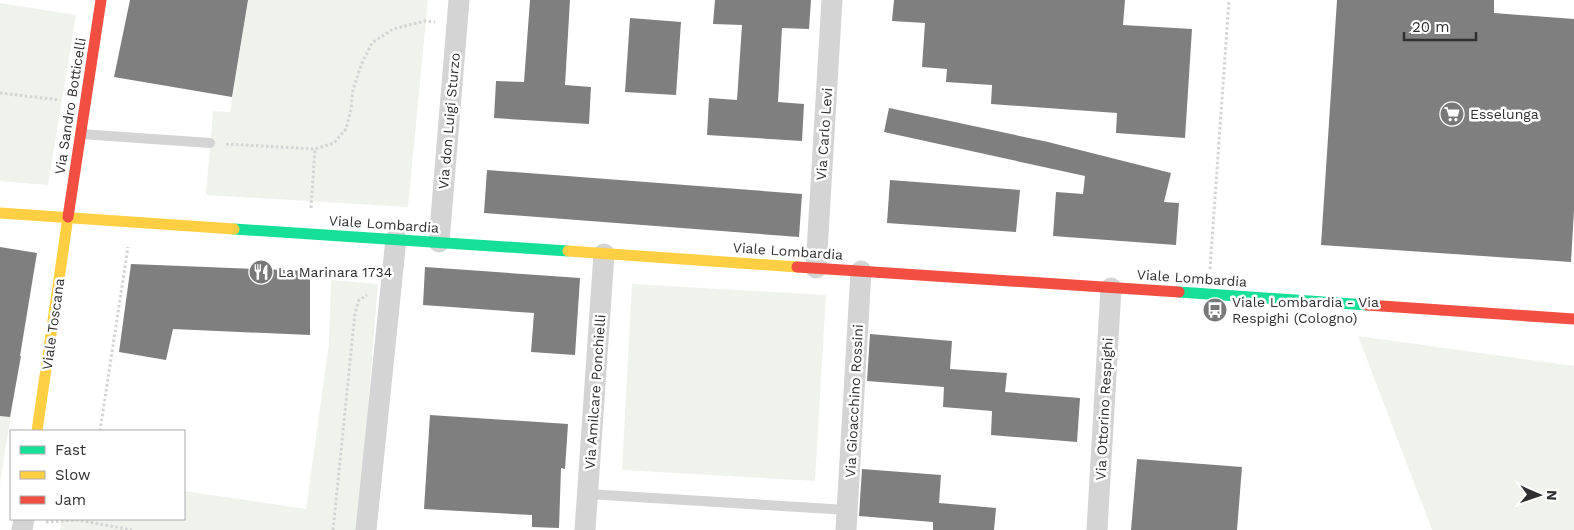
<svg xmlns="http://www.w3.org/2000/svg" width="1574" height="530" font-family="'Work Sans',sans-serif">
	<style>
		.green { fill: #f0f3ec }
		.building { fill: #7f7f7f }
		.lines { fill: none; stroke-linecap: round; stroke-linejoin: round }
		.path { stroke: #d4d4d4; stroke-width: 3; stroke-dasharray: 2.5 2.5; stroke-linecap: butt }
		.lane { stroke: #d4d4d4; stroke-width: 10 }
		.street { stroke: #d4d4d4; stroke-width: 21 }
		.fast { stroke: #16e098; stroke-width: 11 }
		.slow { stroke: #ffcf43; stroke-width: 11 }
		.jam { stroke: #f24e42; stroke-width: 11 }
		.labels { text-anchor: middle; stroke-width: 5; stroke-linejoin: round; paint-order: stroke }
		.street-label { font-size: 14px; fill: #303030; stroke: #fff }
		.poi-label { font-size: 14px; fill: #303030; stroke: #fff; text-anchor: start }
	</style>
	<rect width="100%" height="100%" fill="#fff"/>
	<!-- green -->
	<g class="green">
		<polygon points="248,0 428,0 408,207 206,195 213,111 230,112"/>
		<polygon points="0,3 76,15 48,185 0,181"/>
		<polygon points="331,280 378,284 358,530 60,530 62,519 184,519 184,491 306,509 329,343"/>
		<polygon points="632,284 826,295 815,481 622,470"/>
		<polygon points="1358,336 1574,366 1574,530 1432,530"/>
		<polygon points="0,384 15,389 0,484"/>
	</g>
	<!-- building -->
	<g class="building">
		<polygon points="130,0 248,0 232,97 114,77"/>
		<polygon points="530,0 570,0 565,85 591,87 589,124 494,118 496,81 524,82"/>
		<polygon points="715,0 811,0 809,29 782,28 778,102 804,104 802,141 707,135 709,98 737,100 742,25 713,24"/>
		<polygon points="894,0 1125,0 1123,25 1192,29 1185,138 1116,133 1117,113 991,104 992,85 946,82 947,69 922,67 925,23 892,21"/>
		<polygon points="1337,0 1494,0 1494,13 1574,19 1574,210 1571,262 1321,245"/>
		<polygon points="630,18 681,22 676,95 625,92"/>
		<polygon points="889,108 1048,142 1171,173 1164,202 1179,203 1176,245 1053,236 1056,192 1083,194 1085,176 884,132"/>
		<polygon points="487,170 802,194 799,237 484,213"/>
		<polygon points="890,180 1020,190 1016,232 887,223"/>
		<polygon points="0,247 37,253 20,356 21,356 10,417 0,416"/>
		<polygon points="131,264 310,271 310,335 173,329 166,360 119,352"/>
		<polygon points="425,267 580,278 575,355 531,352 534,313 423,305"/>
		<polygon points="870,334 952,341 950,369 1007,373 1005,392 1080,398 1077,442 991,435 992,411 943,407 944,387 867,381"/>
		<polygon points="430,415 568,424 565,469 561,468 559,528 532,527 532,515 424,509"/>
		<polygon points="1137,459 1242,467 1237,530 1131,530"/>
		<polygon points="862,469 941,475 939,503 996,508 994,530 933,530 933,522 859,516"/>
	</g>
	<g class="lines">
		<!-- path -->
		<g class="path">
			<polyline points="0,93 60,100"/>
			<polyline points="226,144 315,149 334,143 346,129 351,109 353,89 362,63 372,43 393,29 425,21 435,22"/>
			<polyline points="311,208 315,149"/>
			<polyline points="1210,269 1229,0"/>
			<polyline points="100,431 128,247"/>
			<polyline points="46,522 78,520 132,530"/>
			<polyline points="333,530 355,313 359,300 367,295"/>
		</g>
		<!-- lane -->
		<g class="lane">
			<polyline points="81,134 210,143"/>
			<polyline points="588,494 847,510"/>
		</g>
		<!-- street -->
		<g class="street">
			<polyline points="439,242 459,0"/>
			<polyline points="816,268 832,0"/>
			<polyline points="22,530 24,519"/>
			<polyline points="366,530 396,239"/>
			<polyline points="585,530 604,254"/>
			<polyline points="846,530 861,271"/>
			<polyline points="1097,530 1111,288"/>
		</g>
		<!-- fast -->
		<g class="fast">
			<polyline points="234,229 568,251"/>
			<polyline points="1179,292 1367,305"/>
		</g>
		<!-- slow -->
		<g class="slow">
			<polyline points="0,213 234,229"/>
			<polyline points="568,251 797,267"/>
			<polyline points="37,431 68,217"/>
		</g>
		<!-- jam -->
		<g class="jam">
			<polyline points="68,217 101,0"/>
			<polyline points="797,267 1179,292"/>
			<polyline points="1367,305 1574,319"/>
		</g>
	</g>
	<!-- icons -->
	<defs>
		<symbol id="supermarket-disc" viewBox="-11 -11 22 22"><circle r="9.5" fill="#787878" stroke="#fff"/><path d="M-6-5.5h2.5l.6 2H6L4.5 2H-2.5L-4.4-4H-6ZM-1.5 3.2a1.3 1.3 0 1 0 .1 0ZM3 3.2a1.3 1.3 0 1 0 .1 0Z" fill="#fff"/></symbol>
		<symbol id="restaurant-disc" viewBox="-11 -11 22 22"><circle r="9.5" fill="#787878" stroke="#fff"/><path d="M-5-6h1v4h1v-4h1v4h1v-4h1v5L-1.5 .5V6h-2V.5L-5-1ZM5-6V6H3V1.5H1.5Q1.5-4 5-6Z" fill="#fff"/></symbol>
		<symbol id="bus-disc" viewBox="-11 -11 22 22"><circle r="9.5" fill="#787878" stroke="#fff"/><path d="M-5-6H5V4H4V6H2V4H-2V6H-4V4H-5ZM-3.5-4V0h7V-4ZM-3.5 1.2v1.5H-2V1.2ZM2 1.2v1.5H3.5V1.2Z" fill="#fff"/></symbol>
	</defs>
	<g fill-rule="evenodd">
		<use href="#supermarket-disc" x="1438" y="100" width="28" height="28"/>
		<use href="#restaurant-disc" x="247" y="258" width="28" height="28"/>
		<use href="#bus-disc" x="1201" y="296" width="28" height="28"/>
	</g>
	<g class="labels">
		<!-- street labels -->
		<g class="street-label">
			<text transform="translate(70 106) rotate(-81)" y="5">Via Sandro Botticelli</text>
			<text transform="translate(449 121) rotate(-85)" y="5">Via don Luigi Sturzo</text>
			<text transform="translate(824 134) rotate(-86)" y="5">Via Carlo Levi</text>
			<text transform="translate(384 224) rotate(4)" y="5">Viale Lombardia</text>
			<text transform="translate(788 251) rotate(4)" y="5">Viale Lombardia</text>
			<text transform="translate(1192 278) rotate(4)" y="5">Viale Lombardia</text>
			<text transform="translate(53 324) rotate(-82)" y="5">Viale Toscana</text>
			<text transform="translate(595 392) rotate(-86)" y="5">Via Amilcare Ponchielli</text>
			<text transform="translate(854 401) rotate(-87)" y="5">Via Gioacchino Rossini</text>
			<text transform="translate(1104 409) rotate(-87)" y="5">Via Ottorino Respighi</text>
		</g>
		<!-- poi labels -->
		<g class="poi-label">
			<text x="1470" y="119">Esselunga</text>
			<text x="278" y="277">La Marinara 1734</text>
			<text x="1232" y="307">Viale Lombardia - Via<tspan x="1232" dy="16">Respighi (Cologno)</tspan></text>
		</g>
	</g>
	<!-- legend -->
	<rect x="10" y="430" width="175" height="90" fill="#ffffff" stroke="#acacac"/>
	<rect x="20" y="446" width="25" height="8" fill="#16e098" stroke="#acacac"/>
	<text x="55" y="455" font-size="15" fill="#303030">Fast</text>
	<rect x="20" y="471" width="25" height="8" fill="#ffcf43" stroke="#acacac"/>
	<text x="55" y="480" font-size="15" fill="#303030">Slow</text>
	<rect x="20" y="496" width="25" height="8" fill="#f24e42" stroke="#acacac"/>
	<text x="55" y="505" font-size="15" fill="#303030">Jam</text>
	<!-- north arrow -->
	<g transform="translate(1539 495) rotate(92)" stroke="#ffffff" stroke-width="4" paint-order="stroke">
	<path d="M0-4L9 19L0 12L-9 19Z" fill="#303030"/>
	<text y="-8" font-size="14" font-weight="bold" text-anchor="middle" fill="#303030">N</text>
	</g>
	<!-- scale -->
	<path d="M1404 32v8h72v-8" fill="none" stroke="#303030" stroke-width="2.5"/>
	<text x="1412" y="32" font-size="15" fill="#303030" stroke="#ffffff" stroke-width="4" paint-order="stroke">20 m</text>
</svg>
